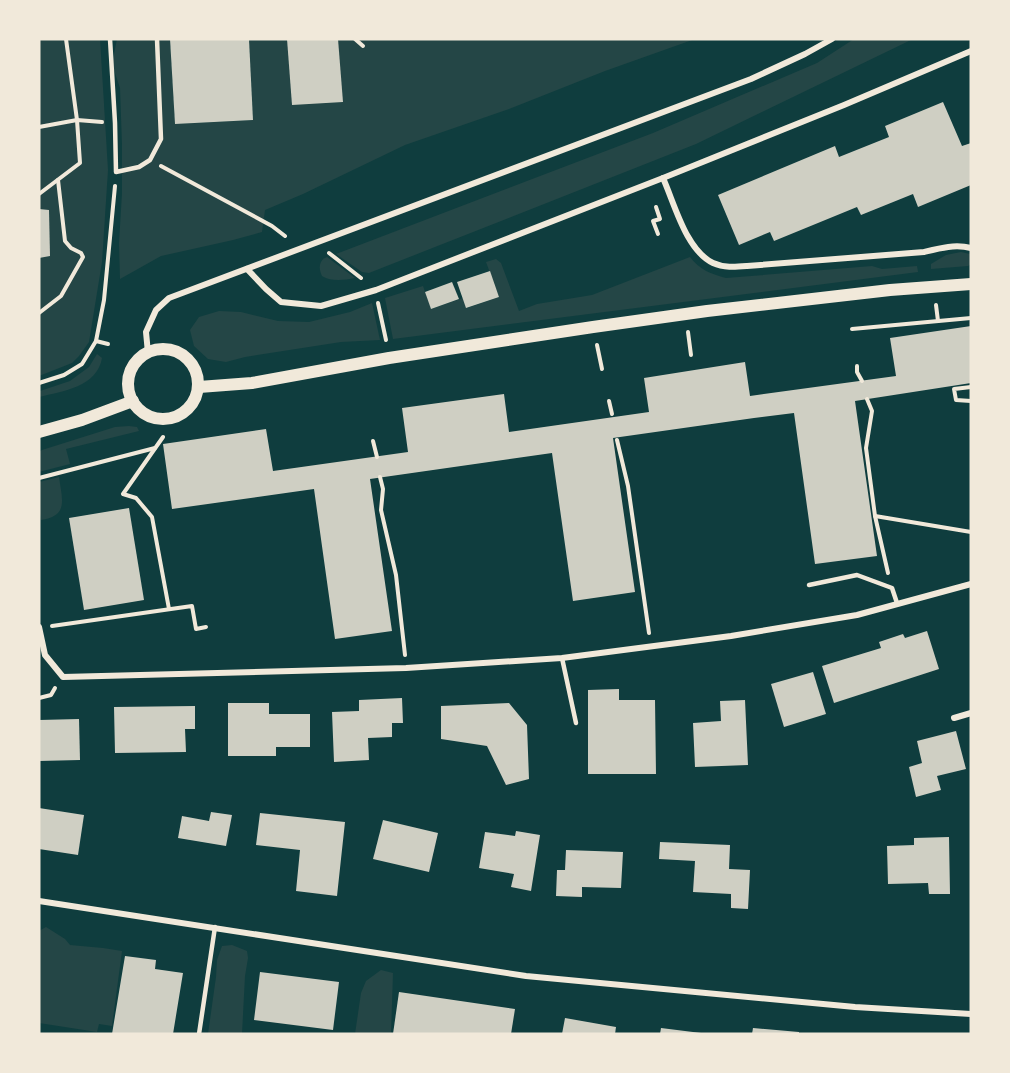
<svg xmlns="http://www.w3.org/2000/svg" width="1010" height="1073" font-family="'Golos Text',sans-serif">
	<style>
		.green { fill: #244646 }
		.building { fill: #cfcfc3 }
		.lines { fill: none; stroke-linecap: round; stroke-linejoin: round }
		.path { stroke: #f1e9da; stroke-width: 4 }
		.service { stroke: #f1e9da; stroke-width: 4.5 }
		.minor { stroke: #f1e9da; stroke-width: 6 }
		.secondary { stroke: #f1e9da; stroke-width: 12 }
	</style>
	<rect width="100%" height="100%" fill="#0f3d3e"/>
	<!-- green -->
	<g class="green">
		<polygon points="39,39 100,39 108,170 102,262 89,342 79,356 72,363 39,376"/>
		<polygon points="117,39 170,39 175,124 253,120 249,39 695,39 605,71 509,109 405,145 303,194 265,210 262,232 233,240 161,256 120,279 119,243 122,193 122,145 120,88 114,70 113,59"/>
		<polygon points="854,39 913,39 696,144 369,273 362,272 336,254 653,133 817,63"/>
		<polygon points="961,252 970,254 971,256 971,264 968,266 931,269 931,264 946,255"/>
		<path d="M327,257L355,278C344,280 332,282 322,276C318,268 319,260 327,257Z"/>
		<path d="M690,257C700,270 711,274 726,278L872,266L882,269L917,266L918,272L393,339L385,298L423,286L431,309L463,298L467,308L499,297L486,262L496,259L501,263L519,311L537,304L592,295Z"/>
		<polygon points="372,303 380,340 341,342 245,357 226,362 208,359 194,346 190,330 199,317 219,311 241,312 278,321 309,322 350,312"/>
		<path d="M97,354L102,358C97,387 63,391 39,397V389L40,391L70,381L89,367Z"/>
		<polygon points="129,426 137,427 139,431 66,449 70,464 39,472 39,452 42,450 115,427"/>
		<path d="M59,477C62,499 69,516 41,520L39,509V482Z"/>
		<polygon points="46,927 65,939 70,945 103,948 122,951 112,1026 99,1024 97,1032 39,1023 39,931"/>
		<polygon points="232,945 247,951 248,958 245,976 242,1034 208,1034 216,977 217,960 222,946"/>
		<polygon points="381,970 393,973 391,1034 355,1034 361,993 366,981"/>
	</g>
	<!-- building -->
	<g class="building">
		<polygon points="170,39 249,39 253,120 175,124"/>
		<polygon points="287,39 338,39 343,102 292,105"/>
		<polygon points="943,102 962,146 971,143 971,185 918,207 913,194 861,215 857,207 774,241 770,232 739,245 718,195 835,146 839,157 889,137 885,126"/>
		<polygon points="39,209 49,210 50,256 39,258"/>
		<polygon points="490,271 499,297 466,308 457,282"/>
		<polygon points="452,282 459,299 431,309 425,292"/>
		<polygon points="971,326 971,383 855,401 877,556 815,564 794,413 754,418 613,438 635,592 573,601 552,453 370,479 392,631 335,639 314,489 172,509 163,444 266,429 273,471 408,452 402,408 504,394 509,432 649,412 644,378 745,362 750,396 896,376 890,338"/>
		<polygon points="129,508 144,600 84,610 69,518"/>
		<polygon points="927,631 939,669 834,703 822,666 881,648 879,642 903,634 905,638"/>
		<polygon points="813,672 826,714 784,727 771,684"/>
		<polygon points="619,689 619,700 655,700 656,774 588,774 588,690"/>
		<polygon points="402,698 403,723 392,723 392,737 368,738 369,760 334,762 332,712 359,711 359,700"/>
		<polygon points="745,700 748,765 695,767 693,723 721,721 720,701"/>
		<polygon points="228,703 269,703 269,714 310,714 310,747 276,747 276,756 228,756"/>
		<polygon points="509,703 527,725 529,779 506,785 487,746 441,739 441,706"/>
		<polygon points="195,706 195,729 185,729 186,752 115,753 114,707"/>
		<polygon points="79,719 80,760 39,761 39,720"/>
		<polygon points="956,731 966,769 937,776 941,790 916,797 909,767 922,763 917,741"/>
		<polygon points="39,808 84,815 78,855 39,849"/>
		<polygon points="211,812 232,815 226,846 178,838 182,816 209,821"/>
		<polygon points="260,813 345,822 337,896 296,891 300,850 256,845"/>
		<polygon points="383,820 438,833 429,872 373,859"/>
		<polygon points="516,831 540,835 531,891 511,887 514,874 479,868 485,832 515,836"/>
		<polygon points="949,837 950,894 929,894 928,883 888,884 887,846 914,845 914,838"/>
		<polygon points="660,842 730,845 729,869 750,870 748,909 731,908 731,894 693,892 695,861 659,859"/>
		<polygon points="566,850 623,852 621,888 582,887 582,897 556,896 557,870 565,870"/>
		<polygon points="125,956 156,960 155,969 183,973 173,1034 112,1034"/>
		<polygon points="260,972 339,982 333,1030 254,1020"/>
		<polygon points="399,992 515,1009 511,1034 393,1034"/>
		<polygon points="565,1018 616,1027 615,1034 562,1034"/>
		<polygon points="661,1028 701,1033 701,1034 660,1034"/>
		<polygon points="753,1028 799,1032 799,1034 752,1034"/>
	</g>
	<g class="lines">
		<!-- path -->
		<g class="path">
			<polyline points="355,39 363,46"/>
			<polyline points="39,127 77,120 102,122"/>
			<polyline points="161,166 272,226 285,236"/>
			<polyline points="39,194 80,163 77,120 66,39"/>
			<polyline points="656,207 660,219 653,221 658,234"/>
			<polyline points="329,253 361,278"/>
			<polyline points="378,303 386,340"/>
			<polyline points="936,305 938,321"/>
			<polyline points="39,313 61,296 83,257 81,253 71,248 65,241 58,180"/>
			<polyline points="852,329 971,318"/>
			<polyline points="688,332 691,355"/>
			<polyline points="96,341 108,344"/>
			<polyline points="597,345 602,369"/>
			<polyline points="857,366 857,372 862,381"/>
			<polyline points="39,383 64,375 82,364 96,341 104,300 115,186"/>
			<polyline points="971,387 954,389 956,400 971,401"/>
			<polyline points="867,399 872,411 866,448 875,516 971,532"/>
			<polyline points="609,401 612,414"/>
			<polyline points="163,437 123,494 136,498 152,517 169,609"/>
			<polyline points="617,440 628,486 649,633"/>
			<polyline points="373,441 377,457"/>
			<polyline points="380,477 383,489 381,510 396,575 405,655"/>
			<polyline points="39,478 155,448"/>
			<polyline points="875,516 888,573"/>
			<polyline points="52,626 192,606 196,629 206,627"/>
			<polyline points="39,698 51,695 55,688"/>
		</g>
		<!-- service -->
		<g class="service">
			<polyline points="110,39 115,123 116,172 139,167 150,160 161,139 157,39"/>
			<polyline points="809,585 857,575 892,588 897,603"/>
			<polyline points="562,658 576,723"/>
			<polyline points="199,1034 215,927"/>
		</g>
		<!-- minor -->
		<g class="minor">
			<path d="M663,178C675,205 686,250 713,263C724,268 735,267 747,266L924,252C940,248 955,244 971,248"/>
			<polyline points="247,269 266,289 281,302 321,306 376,290 663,178 844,105 971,51"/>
			<polyline points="148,353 146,332 156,310 169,298 751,79 805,54 832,39"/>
			<polyline points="39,627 45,655 63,677 406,668 562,658 731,636 857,615 971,584"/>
			<polyline points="954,718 971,713"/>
			<polyline points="39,901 526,976 855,1007 971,1014"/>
		</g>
		<!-- secondary -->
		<g class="secondary">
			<circle cx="163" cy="384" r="35"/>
			<polyline points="199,387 252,383 389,358 593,327 707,311 890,290 971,284"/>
			<polyline points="39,432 82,420 133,401"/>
		</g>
	</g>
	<!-- border -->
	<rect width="1010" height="1073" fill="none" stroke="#f1e9da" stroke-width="81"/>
</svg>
